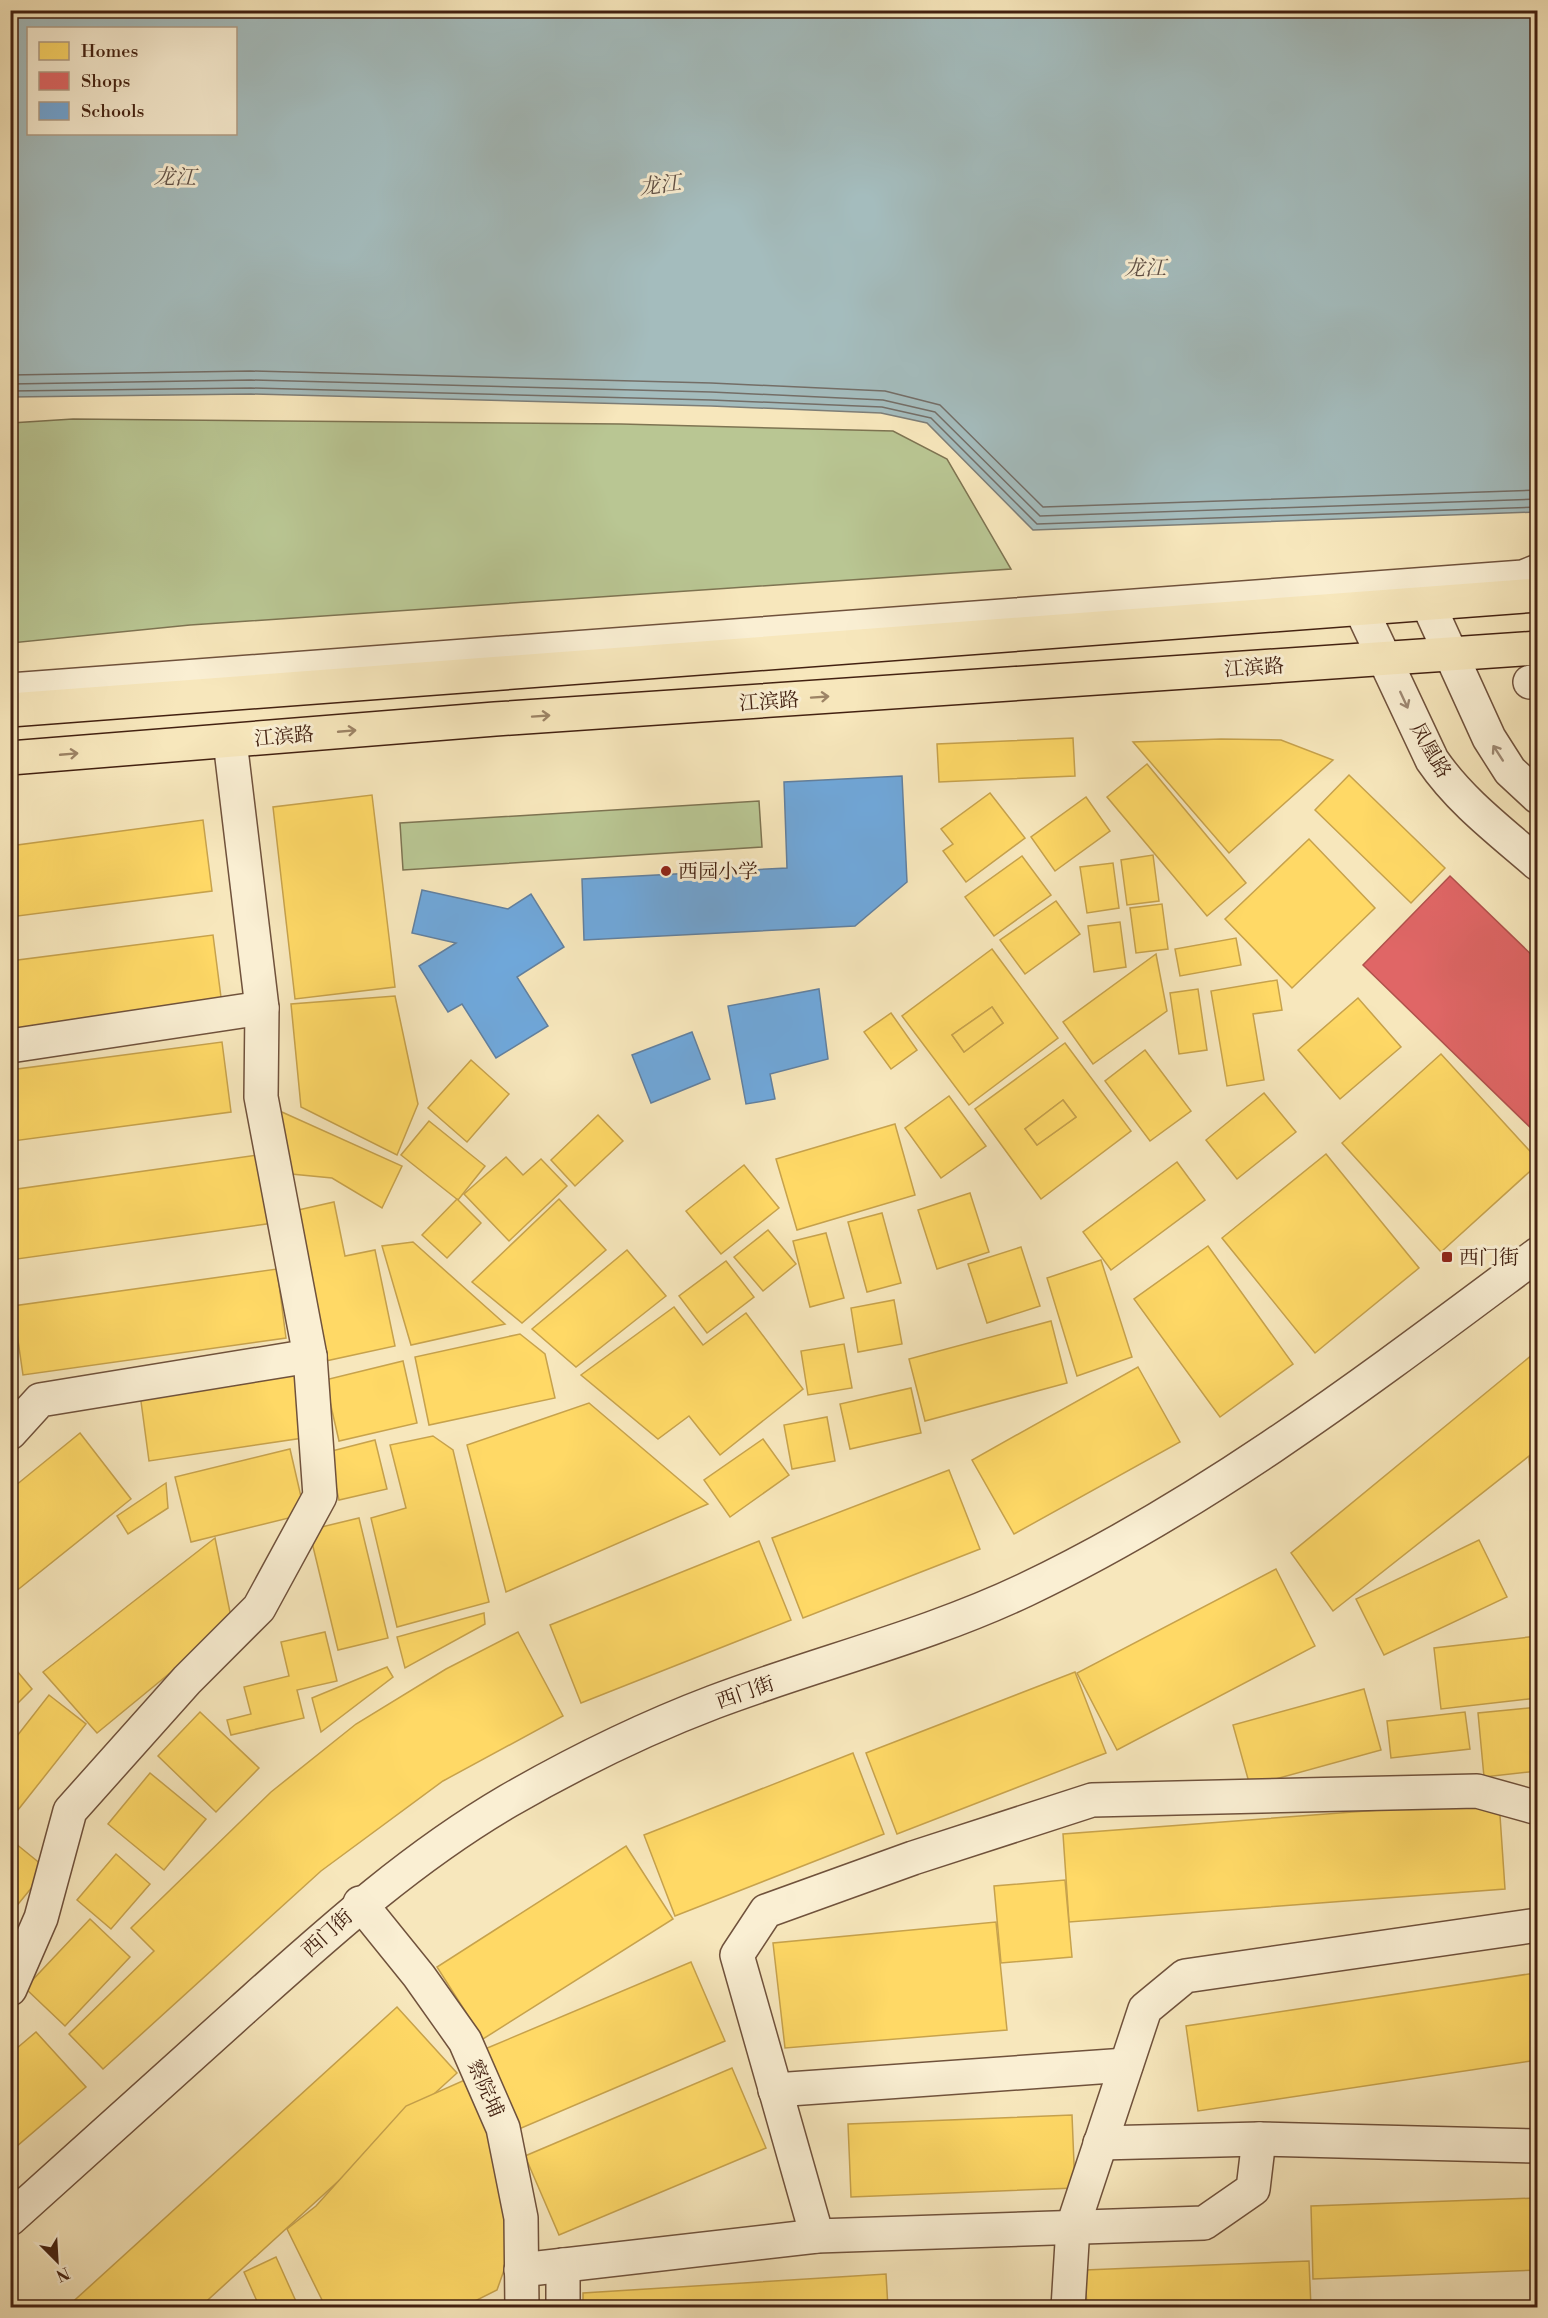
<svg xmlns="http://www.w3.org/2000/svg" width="1548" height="2318" font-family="'Libre Bodoni','Noto Serif SC',serif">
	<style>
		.green { fill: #b9c693; stroke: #7e7452; stroke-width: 1.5 }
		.water { fill: #a4bcbd; stroke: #7d7e78; stroke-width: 1.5; fill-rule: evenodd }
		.homes { fill: #ffd966; stroke: #c7a24c; stroke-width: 1.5; fill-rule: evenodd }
		.shops { fill: #e06666; stroke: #b1514c; stroke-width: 1.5 }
		.schools { fill: #6fa8dc; stroke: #62809f; stroke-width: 1.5 }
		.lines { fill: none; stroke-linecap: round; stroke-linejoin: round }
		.shore { stroke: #746e67; stroke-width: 1.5 }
		.minor-casing { stroke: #70523c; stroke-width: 36 }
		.major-casing { stroke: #432111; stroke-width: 36 }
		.minor { stroke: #faefd3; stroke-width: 33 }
		.major { stroke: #f7e7bc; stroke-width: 33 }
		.oneway { stroke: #9d8466 }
		.oneway2 { stroke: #9e8872 }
		.poi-dot { fill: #8f2418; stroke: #faefd3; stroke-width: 2 }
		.labels { text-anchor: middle; stroke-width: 6; stroke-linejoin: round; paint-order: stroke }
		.street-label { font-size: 20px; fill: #432111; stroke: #faefd3 }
		.poi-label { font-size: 20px; fill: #432111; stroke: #faefd3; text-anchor: start }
		.water-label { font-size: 21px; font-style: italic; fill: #605045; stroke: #faefd3 }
	</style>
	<rect width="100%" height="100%" fill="#f7e7bc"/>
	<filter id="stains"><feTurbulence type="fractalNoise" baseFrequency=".00333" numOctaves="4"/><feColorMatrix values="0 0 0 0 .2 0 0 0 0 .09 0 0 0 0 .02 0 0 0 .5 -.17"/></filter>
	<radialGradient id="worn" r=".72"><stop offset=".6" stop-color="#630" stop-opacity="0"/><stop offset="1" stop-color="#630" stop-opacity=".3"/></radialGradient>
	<!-- green -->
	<g class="green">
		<polygon points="73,419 621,424 893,431 947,459 1011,569 190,625 11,643 11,423"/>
		<polygon points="759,801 762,847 403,870 400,823"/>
	</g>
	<!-- water -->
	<path class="water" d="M10,11H1537V516L1536,512L1033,530L927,423L881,413L711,406L251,394L11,397ZM28,28H236V134H28Z"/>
	<!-- homes -->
	<g class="homes">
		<polygon points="1073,738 1075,776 939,782 937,744"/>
		<polygon points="1221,739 1281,740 1333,760 1229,853 1133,742"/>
		<polygon points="1147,764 1246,883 1207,916 1107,797"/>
		<polygon points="1349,775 1445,868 1411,903 1315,810"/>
		<polygon points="990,793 1025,838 966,882 943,851 953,844 941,829"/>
		<polygon points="372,795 395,987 295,999 273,807"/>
		<polygon points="1086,797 1110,831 1055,871 1031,837"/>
		<polygon points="203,820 212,891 10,917 10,846"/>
		<polygon points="1309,839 1375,908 1292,988 1225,919"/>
		<polygon points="1153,855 1159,901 1127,905 1121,860"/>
		<polygon points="1022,856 1051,895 994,936 965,897"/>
		<polygon points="1113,863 1119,908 1087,913 1080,867"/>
		<polygon points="1056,901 1080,934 1025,974 1000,940"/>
		<polygon points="1162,904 1168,949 1136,953 1130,908"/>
		<polygon points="1120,922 1126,967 1094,972 1088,926"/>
		<polygon points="213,935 222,1005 10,1033 10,961"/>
		<polygon points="1236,938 1241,965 1180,976 1175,949"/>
		<path d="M992,949L1058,1038L969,1105L902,1016ZM992,1007L1003,1023L964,1052L952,1035Z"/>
		<polygon points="1156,954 1167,1011 1093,1064 1063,1022"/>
		<polygon points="1277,980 1282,1010 1253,1014 1264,1080 1227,1086 1211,991"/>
		<polygon points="1198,989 1207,1050 1179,1054 1170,993"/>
		<polygon points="395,996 418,1104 397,1155 301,1107 291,1004"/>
		<polygon points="1358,998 1401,1047 1340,1099 1298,1050"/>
		<polygon points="992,1007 1003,1023 964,1052 952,1035"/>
		<polygon points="891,1013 917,1050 891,1069 864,1032"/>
		<polygon points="222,1042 231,1112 13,1141 10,1070"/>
		<path d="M1065,1043L1131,1131L1041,1199L975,1109ZM1063,1100L1076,1117L1037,1145L1025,1129Z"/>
		<polygon points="1145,1050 1191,1111 1150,1141 1105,1081"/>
		<polygon points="1441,1054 1538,1160 1538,1164 1441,1252 1342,1143"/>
		<polygon points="471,1060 509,1094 467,1142 428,1108"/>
		<polygon points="1264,1093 1296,1132 1237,1179 1206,1140"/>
		<polygon points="949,1096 986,1146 941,1178 905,1128"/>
		<polygon points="1063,1100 1076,1117 1037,1145 1025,1129"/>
		<polygon points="273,1108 402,1166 382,1208 332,1178 281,1173"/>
		<polygon points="598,1115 623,1141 575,1186 551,1160"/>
		<polygon points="429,1121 485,1166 458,1200 401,1155"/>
		<polygon points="895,1124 915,1195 797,1230 776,1159"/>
		<polygon points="264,1154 273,1223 10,1260 10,1190"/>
		<polygon points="1326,1154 1419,1268 1315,1353 1222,1238"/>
		<polygon points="506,1157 523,1175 541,1159 567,1186 509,1241 464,1194"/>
		<polygon points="1177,1162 1205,1200 1111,1270 1083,1232"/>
		<polygon points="744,1165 779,1208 721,1254 686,1211"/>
		<polygon points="970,1193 989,1252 937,1269 918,1210"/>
		<polygon points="457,1199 481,1223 447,1258 422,1235"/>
		<polygon points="559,1199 606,1250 522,1323 472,1282"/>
		<polygon points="334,1202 345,1256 375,1250 395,1346 321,1362 289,1212"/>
		<polygon points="882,1213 901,1283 867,1292 848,1222"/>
		<polygon points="768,1230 796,1264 763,1291 734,1257"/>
		<polygon points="826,1233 844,1298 810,1307 793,1241"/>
		<polygon points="413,1242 505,1324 411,1345 382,1246"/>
		<polygon points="1208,1246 1293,1364 1220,1417 1134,1299"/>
		<polygon points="1021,1247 1040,1306 987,1323 968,1264"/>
		<polygon points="627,1250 666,1296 576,1367 532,1329"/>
		<polygon points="1101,1260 1132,1357 1077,1376 1047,1278"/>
		<polygon points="726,1261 754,1297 707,1333 679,1296"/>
		<polygon points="277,1269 286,1338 23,1375 13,1306"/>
		<polygon points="894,1300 902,1344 858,1352 851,1308"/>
		<polygon points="674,1307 703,1345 746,1313 803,1389 720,1455 689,1416 658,1439 581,1375"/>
		<polygon points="1051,1321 1067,1383 925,1421 909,1359"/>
		<polygon points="520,1334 545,1354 555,1398 429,1425 415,1357"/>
		<polygon points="844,1344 852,1388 808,1395 801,1351"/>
		<polygon points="1538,1350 1538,1449 1333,1611 1291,1553"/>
		<polygon points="403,1361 417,1423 339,1441 325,1380"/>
		<polygon points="1138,1367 1180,1442 1014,1534 972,1460"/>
		<polygon points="294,1371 303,1438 149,1461 140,1394"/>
		<polygon points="911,1388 921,1433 850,1449 840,1404"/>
		<polygon points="589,1403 708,1504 506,1592 467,1445"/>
		<polygon points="827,1417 835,1461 792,1469 784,1425"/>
		<polygon points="80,1433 131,1499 10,1596 10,1490"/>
		<polygon points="433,1436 453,1450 489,1602 397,1627 371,1518 406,1508 390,1445"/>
		<polygon points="763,1439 789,1475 730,1517 704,1480"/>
		<polygon points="375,1440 387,1489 339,1500 328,1452"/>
		<polygon points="290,1449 305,1514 191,1542 175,1477"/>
		<polygon points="1538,1456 1538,1571 1529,1457"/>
		<polygon points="949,1470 980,1549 803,1618 772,1538"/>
		<polygon points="166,1483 168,1508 128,1534 117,1516"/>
		<polygon points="359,1518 388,1638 338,1650 309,1530"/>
		<polygon points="215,1538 232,1622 97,1733 43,1672"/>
		<polygon points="1479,1540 1507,1597 1384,1655 1356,1599"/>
		<polygon points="759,1541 791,1620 581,1703 550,1625"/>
		<polygon points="1276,1569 1315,1646 1117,1750 1077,1673"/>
		<polygon points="484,1613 485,1624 405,1668 397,1637"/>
		<polygon points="325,1632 337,1681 297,1690 304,1718 231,1735 227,1720 251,1714 244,1687 289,1676 281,1642"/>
		<polygon points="518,1632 563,1716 443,1781 321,1871 103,2069 69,2034 154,1951 131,1928 271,1792 356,1724 446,1669"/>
		<polygon points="1538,1636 1538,1698 1441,1709 1434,1648"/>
		<polygon points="12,1665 32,1689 10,1711 10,1667"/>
		<polygon points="387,1667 393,1677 321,1732 312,1698"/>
		<polygon points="1075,1672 1106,1753 897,1834 866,1753"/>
		<polygon points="1364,1689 1381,1750 1250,1786 1233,1725"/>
		<polygon points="49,1695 86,1724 10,1820 10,1745"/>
		<polygon points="1538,1707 1538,1771 1484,1777 1478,1713"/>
		<polygon points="200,1712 259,1768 216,1812 158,1756"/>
		<polygon points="1465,1712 1470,1749 1391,1758 1387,1721"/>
		<polygon points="853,1753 884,1834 675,1916 644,1835"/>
		<polygon points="150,1773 206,1819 164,1870 108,1824"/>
		<polygon points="1499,1801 1505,1889 1069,1922 1063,1834"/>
		<polygon points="10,1839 47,1869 10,1914"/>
		<polygon points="626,1846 673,1919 483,2039 437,1967"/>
		<polygon points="116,1854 150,1884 111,1929 77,1900"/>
		<polygon points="1065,1880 1072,1957 1001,1963 994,1886"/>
		<polygon points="90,1919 130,1957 65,2026 25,1988"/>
		<polygon points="996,1922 1007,2030 785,2048 773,1943"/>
		<polygon points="691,1962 725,2041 519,2129 485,2049"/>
		<polygon points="1535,1973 1538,2060 1198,2111 1186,2026"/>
		<polygon points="397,2007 457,2073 199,2308 66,2308"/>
		<polygon points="36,2032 86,2087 10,2152 10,2054"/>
		<polygon points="732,2068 766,2148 559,2235 525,2156"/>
		<polygon points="467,2079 506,2182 508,2259 497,2290 461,2308 326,2308 287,2229 316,2206 406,2106"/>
		<polygon points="1072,2115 1075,2188 851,2197 848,2124"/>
		<polygon points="1535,2198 1538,2270 1313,2279 1311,2206"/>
		<polygon points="276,2257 299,2308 260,2308 244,2272"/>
		<polygon points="1309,2261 1311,2308 1087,2308 1085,2270"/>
		<polygon points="886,2274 888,2308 583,2308 583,2293"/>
	</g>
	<!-- shops -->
	<polygon class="shops" points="1450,876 1538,961 1538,1135 1363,965"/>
	<!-- schools -->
	<g class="schools">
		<polygon points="902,776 907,882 855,926 584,940 582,879 787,868 784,782"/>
		<polygon points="422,890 508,909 531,894 564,947 517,977 548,1026 496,1058 462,1004 448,1012 419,966 456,943 412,933"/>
		<polygon points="819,989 828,1059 770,1074 775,1099 746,1104 728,1006"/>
		<polygon points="692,1032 710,1079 651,1103 632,1055"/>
	</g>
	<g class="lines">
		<!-- shore -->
		<g class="shore">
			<polyline points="10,375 251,371 711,383 885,391 940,405 1043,507 1538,490"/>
			<polyline points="10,384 251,380 711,392 883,400 935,412 1040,516 1538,499"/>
			<polyline points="10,391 251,388 711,400 882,407 931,418 1037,524 1538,507"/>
		</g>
		<defs>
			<g id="minor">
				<polyline points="1428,604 1489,738 1510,771 1538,797"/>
				<path d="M1361,609L1432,760C1460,801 1500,831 1538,864"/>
				<polyline points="1530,682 1538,681"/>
				<polyline points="10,690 1523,577 1538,571"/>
				<polyline points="10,1046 262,1008"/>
				<polyline points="10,1433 40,1400 310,1356"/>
				<polyline points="360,1903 419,1976 465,2041 503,2128 521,2218 522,2308"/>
				<polyline points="10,1989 41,1918 70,1811 187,1680 259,1608 320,1496 310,1356 261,1097 262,1008 230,741"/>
				<polyline points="775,2090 1126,2065"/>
				<polyline points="1100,2143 1259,2139 1538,2146"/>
				<path d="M10,2219C88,2149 165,2079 242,2010C327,1934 409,1859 508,1801C574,1763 643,1729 714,1702C817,1663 926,1637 1025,1590C1210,1502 1374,1376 1538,1254"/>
				<polyline points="817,2236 737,1955 766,1911 913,1858 1092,1800 1477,1791 1538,1808"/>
				<polyline points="521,2270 817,2236 1204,2223 1253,2189 1259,2139"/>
				<polyline points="563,2308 563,2265"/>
				<polyline points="1068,2308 1073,2226 1145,2009 1185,1976 1538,1925"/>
			</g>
			<g id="major">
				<polyline points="10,710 1538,595"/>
				<polyline points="10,758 495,719 1538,648"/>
			</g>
		</defs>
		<!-- minor casing -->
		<use href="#minor" class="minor-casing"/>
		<!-- major casing -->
		<use href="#major" class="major-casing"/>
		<!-- minor -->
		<use href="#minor" class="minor"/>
		<!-- major -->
		<use href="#major" class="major"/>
	</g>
	<!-- one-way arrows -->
	<defs><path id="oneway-shaft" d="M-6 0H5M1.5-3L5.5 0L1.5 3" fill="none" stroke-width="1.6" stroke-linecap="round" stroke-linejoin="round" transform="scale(1.5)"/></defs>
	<g class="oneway">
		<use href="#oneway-shaft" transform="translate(820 697) rotate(-4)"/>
		<use href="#oneway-shaft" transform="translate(541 716) rotate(-4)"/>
		<use href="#oneway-shaft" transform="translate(347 731) rotate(-5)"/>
		<use href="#oneway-shaft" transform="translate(69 754) rotate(-5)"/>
	</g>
	<g class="oneway2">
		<use href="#oneway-shaft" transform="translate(1404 700) rotate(65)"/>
		<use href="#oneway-shaft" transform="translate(1498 753) rotate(-123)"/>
	</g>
	<!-- markers -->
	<g class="poi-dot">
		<circle cx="666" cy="871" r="6"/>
		<rect x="1441" y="1251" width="12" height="12" rx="3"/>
	</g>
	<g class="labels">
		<!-- street labels -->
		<g class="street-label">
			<text transform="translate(1254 667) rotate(-4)" y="7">江滨路</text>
			<text transform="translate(769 701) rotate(-4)" y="7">江滨路</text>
			<text transform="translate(284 736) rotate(-5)" y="7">江滨路</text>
			<text transform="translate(1431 750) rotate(60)" y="7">凤凰路</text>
			<text transform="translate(745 1692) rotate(-19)" y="7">西门街</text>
			<text transform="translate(327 1933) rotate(-42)" y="7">西门街</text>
			<text transform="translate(486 2088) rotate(66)" y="7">察院埔</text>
		</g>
		<!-- poi labels -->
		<g class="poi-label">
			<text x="678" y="878">西园小学</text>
			<text x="1459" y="1264">西门街</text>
		</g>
		<!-- water labels -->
		<g class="water-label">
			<text transform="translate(175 177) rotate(2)" y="7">龙江</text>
			<text transform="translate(660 185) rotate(-7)" y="7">龙江</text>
			<text x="1145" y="275">龙江</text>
		</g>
	</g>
	<!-- margin -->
	<rect width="1548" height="2318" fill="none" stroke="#f7e7bc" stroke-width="36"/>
	<rect x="12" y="12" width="1524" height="2294" fill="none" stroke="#432111" stroke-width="3"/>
	<rect x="18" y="18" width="1512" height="2282" fill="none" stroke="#432111" stroke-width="1.5"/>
	<!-- legend -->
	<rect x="27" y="27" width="210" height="108" fill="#faefd3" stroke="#b19d85" stroke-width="1.5"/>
	<rect x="39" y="42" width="30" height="18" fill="#ffd966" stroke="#b19d85" stroke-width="1.5"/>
	<text x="81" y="57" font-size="18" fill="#432111">Homes</text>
	<rect x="39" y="72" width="30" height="18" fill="#e06666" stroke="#b19d85" stroke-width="1.5"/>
	<text x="81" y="87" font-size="18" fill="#432111">Shops</text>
	<rect x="39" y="102" width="30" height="18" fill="#6fa8dc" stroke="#b19d85" stroke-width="1.5"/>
	<text x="81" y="117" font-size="18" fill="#432111">Schools</text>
	<!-- north arrow -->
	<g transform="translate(57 2261) rotate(156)" stroke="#faefd3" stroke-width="4.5" paint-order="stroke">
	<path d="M0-4.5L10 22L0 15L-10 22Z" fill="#432111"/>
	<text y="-9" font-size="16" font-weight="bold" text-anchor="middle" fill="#432111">N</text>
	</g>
	<rect width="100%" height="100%" filter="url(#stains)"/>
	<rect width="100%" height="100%" fill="url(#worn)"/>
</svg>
